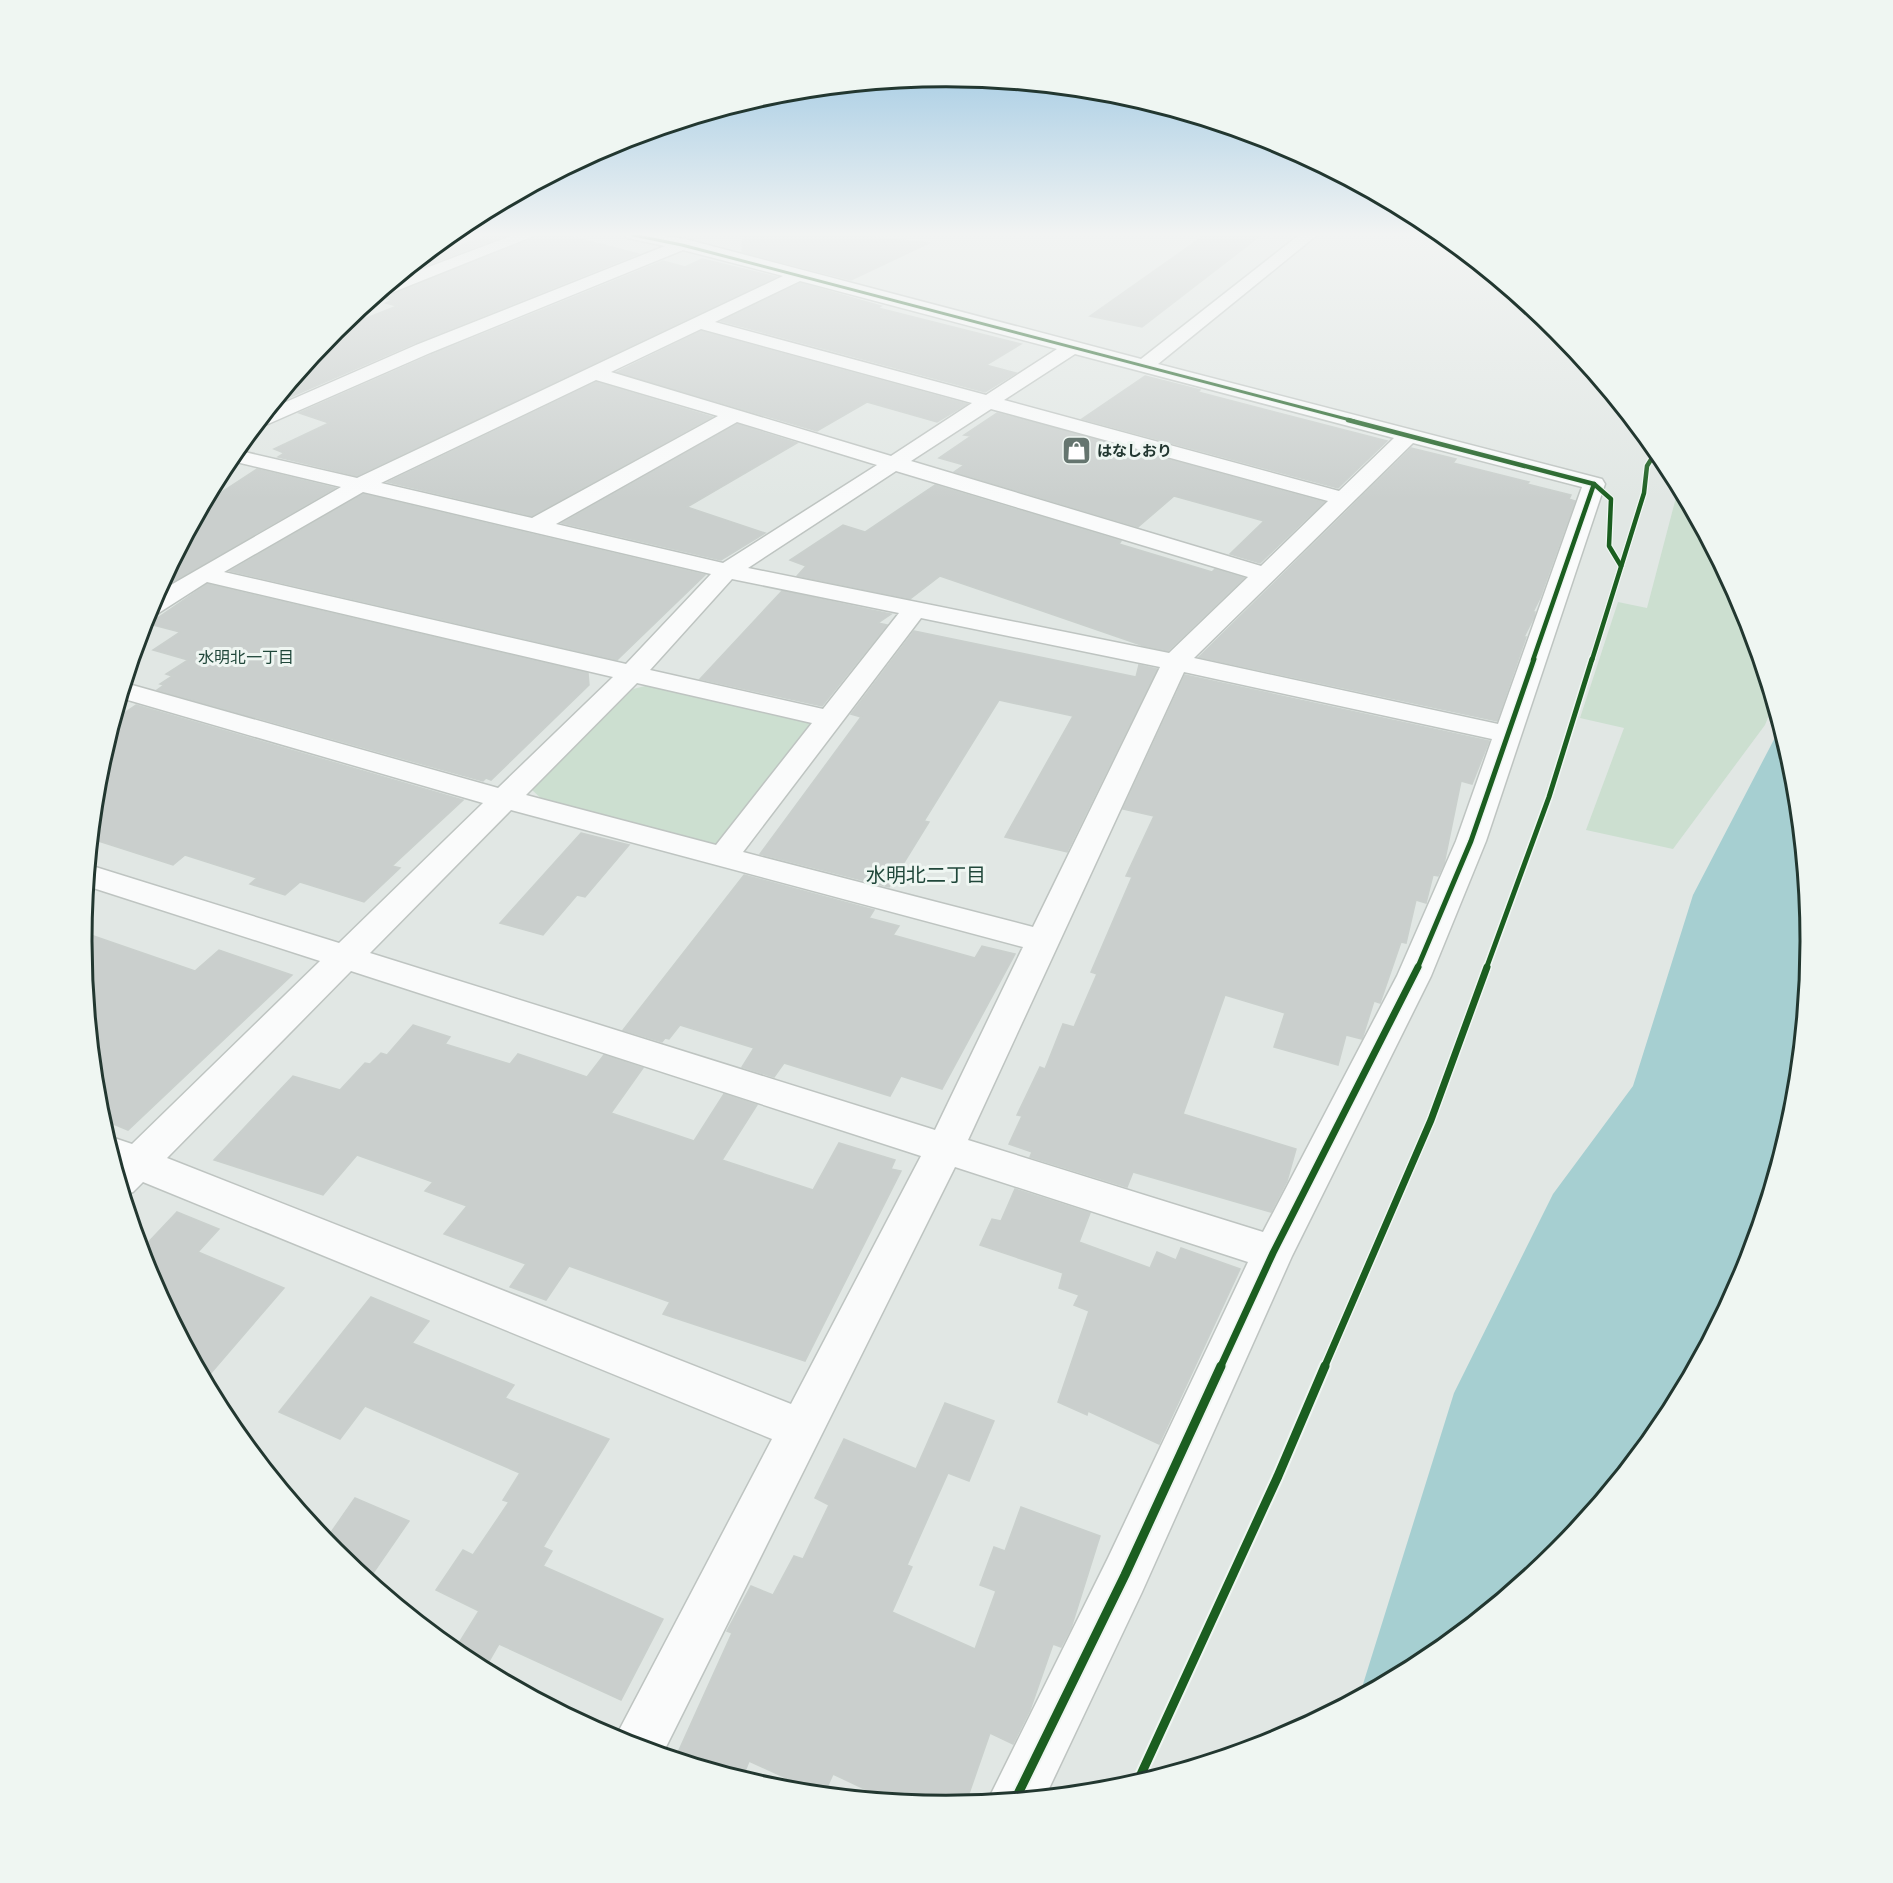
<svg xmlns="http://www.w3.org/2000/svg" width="1893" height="1883" font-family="Ubuntu,'Noto Sans JP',sans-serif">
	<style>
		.green { fill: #ccdfd0 }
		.water { fill: #a6cfd1 }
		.building { fill: #cacfcd; stroke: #cad0cd; stroke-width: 1.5 }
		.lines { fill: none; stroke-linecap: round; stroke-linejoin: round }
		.minor-casing { stroke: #bec4c1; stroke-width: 3 }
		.minor { fill: #fafbfb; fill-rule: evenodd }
		.cycleway-far4-casing { stroke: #eff6f2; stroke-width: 5 }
		.cycleway-far3-casing { stroke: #eff6f2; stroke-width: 7 }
		.cycleway-far2-casing { stroke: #eff6f2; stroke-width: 8 }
		.cycleway-far1-casing { stroke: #eff6f2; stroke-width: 10 }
		.cycleway-casing { stroke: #eff6f2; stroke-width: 13 }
		.cycleway-far4 { stroke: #1b5e20; stroke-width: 3 }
		.cycleway-far3 { stroke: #1b5e20; stroke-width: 4.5 }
		.cycleway-far2 { stroke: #1b5e20; stroke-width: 5 }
		.cycleway-far1 { stroke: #1b5e20; stroke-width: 7 }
		.cycleway { stroke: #1b5e20; stroke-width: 9 }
		.labels { text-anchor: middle; stroke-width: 6; stroke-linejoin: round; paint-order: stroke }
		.far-poi-label { font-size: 15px; font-weight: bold; fill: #223730; stroke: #eff6f2; text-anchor: start }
		.far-neighbourhood-label { font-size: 16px; fill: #20473a; stroke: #eff6f2 }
		.neighbourhood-label { font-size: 20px; fill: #20473a; stroke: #eff6f2 }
		.rim { fill: none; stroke: #223730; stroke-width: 3 }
	</style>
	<rect width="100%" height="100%" fill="#e1e7e4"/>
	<!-- green -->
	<g class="green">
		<polygon points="1679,486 1746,611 1774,703 1765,725 1673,849 1586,830 1624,728 1580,718 1618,602 1647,608"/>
		<polygon points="649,685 812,722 721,849 545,802 531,789 633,689"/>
	</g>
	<!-- water -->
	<polygon class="water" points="1781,726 1795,773 1811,942 1795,1111 1746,1273 1666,1422 1558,1553 1427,1661 1359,1697 1454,1393 1553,1194 1633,1086 1693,895"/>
	<!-- building -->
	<g class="building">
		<polygon points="488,235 506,235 403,274 418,261"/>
		<polygon points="538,235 566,235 638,254 415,343 274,404 304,368 310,365 308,362 334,331 397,306 386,303 392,300 384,298"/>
		<polygon points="743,235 852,235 929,243 851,280 742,252"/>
		<polygon points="1205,235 1261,235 1142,327 1090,316"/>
		<polygon points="702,259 776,277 357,476 278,457 284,453 274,449 329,423 299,413 431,355 663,261 685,267"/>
		<polygon points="800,283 881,306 878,308 1021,344 986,365 1016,373 985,392 721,321"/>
		<polygon points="701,331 967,404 937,422 867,402 817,431 617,372"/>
		<polygon points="1145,376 1200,390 1198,392 1387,441 1338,488 1082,419"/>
		<polygon points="596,382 712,417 532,516 388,482"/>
		<polygon points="997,413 1064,431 1324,502 1260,563 1230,554 1264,521 1174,496 1138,527 954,472 964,465 939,458 971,436 964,435"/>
		<polygon points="737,424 797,443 687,507 765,533 721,560 562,523"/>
		<polygon points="1411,448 1456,459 1453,463 1529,482 1527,484 1571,495 1569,499 1575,501 1540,598 1533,612 1535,612 1534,617 1524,637 1526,637 1497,721 1199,657"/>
		<polygon points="257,469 335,488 159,590 205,503"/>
		<polygon points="935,485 1121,541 1119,544 1212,572 1215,569 1244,578 1168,651 1144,646 940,576 910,599 797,576 806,566 790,560 843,525 865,532"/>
		<polygon points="363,494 705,575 617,660 230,571"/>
		<polygon points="207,584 588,673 589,685 491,780 486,778 483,781 157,690 164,685 160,684 172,676 166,674 188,660 153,650 180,632 149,624"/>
		<polygon points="782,591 891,614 878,623 887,625 822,706 700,679"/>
		<polygon points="914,631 1136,677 1139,665 1157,669 1067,852 1005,837 1073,716 999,700 924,821 929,822 889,887 760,854 861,717 851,714"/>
		<polygon points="1185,675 1489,741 1472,784 1461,781 1444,864 1438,876 1433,875 1426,903 1416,900 1406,943 1401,942 1380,1003 1374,1001 1362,1039 1346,1035 1338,1065 1274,1047 1285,1013 1225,995 1183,1114 1296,1149 1287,1181 1271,1212 1133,1172 1127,1187 1030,1157 1032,1152 1009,1144 1022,1116 1017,1115 1040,1067 1045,1069 1063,1024 1074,1027 1097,974 1091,972 1132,877 1126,876 1154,816 1123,809"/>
		<polygon points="136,705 463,800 392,866 400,868 364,902 300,882 285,895 250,884 257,878 185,855 173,865 92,839 98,772 114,720"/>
		<polygon points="581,833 629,845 585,897 577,895 543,935 500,923"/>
		<polygon points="744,875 874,910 869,918 899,926 893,935 975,958 982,946 1015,954 942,1089 901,1076 890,1096 784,1063 774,1077 742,1067 754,1048 680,1025 669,1039 665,1038 662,1042 623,1030"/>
		<polygon points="82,932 195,971 219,950 292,975 128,1130 101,1119 98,1110"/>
		<polygon points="413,1025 450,1037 445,1044 510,1064 518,1054 587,1077 604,1055 643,1068 611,1113 694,1141 724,1094 757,1105 722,1160 813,1190 839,1143 895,1160 891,1169 901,1171 805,1361 663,1314 670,1302 569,1266 546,1300 510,1287 526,1264 444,1234 467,1206 425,1191 433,1182 357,1155 323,1195 214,1160 293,1076 340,1090 365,1063 370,1064 381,1053 387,1055"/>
		<polygon points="1015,1189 1090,1213 1079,1242 1150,1268 1157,1252 1176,1260 1181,1248 1240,1269 1159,1444 1088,1411 1087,1415 1058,1402 1089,1311 1074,1305 1079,1295 1059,1288 1063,1273 980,1245 992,1219 1001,1221"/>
		<polygon points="177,1212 219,1229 198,1252 284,1288 205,1380 147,1272 141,1250"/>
		<polygon points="371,1297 429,1321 412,1343 514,1385 505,1398 609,1439 543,1547 552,1551 543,1566 663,1619 621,1700 499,1644 484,1670 454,1651 479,1611 436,1590 463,1550 473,1555 509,1502 503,1500 520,1473 365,1406 340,1439 279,1412"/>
		<polygon points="945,1403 994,1421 969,1481 948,1473 907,1565 912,1567 892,1612 975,1649 996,1591 980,1585 994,1547 1005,1551 1021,1507 1100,1536 1071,1628 1061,1647 1053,1644 1030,1710 1013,1744 990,1733 965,1805 946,1806 890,1801 833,1774 824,1794 821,1794 749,1761 742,1779 675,1759 732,1633 727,1631 751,1586 773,1595 794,1556 803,1559 829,1505 815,1498 844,1439 916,1469"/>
		<polygon points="355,1498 409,1521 371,1576 354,1569 325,1541"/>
	</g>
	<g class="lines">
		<defs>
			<g id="minor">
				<polygon points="513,235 536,235 391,293 380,293 397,279"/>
				<path d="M625,235H658L685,239L1141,359L1299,235H1317L1158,364L1602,479L1605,484L1486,841L1431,976L1292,1256L1142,1592L1045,1797L989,1802L988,1800L1108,1558L1248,1262L955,1167L662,1755L614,1740L772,1439L143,1182L133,1192L124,1195L107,1138L111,1137L132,1144L320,961L87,886L89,865L339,943L483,803L121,698L125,683L498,788L613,677L207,582L157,614L146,616L157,593L341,487L228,460L236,450L357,478L783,276L683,250L430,353L268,424L257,425L270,409L416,345L665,246L627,238ZM800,281L1057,349L986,395L715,322ZM701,329L972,403L891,456L611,372ZM1075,354L1394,438L1339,491L1004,400ZM596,380L718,416L532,518L381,483ZM991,409L1328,501L1261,566L911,461ZM737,422L877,465L723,563L556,524ZM1413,443L1582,487L1498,724L1194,658ZM896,471L1248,577L1169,653L748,568ZM363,492L711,574L626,664L224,572ZM732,579L899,613L823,709L650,670ZM921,618L1160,667L1033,927L743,852ZM1184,672L1492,739L1456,841L1397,976L1263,1232L968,1140ZM637,683L812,723L716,845L526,795ZM511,810L1023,947L935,1130L370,953ZM351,971L921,1156L791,1404L167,1158Z"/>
			</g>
		</defs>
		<!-- minor casing -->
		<use href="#minor" class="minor-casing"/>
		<!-- minor -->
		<use href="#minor" class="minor"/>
		<defs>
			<polyline id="cycleway-far4" points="633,235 682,245 1354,421"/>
			<g id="cycleway-far3">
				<polyline points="1348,420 1594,484 1611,499 1609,546 1621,566"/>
				<polyline points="1533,660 1594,484"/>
				<polyline points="1592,660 1644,493 1647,466 1657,450"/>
			</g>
			<g id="cycleway-far2">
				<polyline points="1417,969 1471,841 1534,659"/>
				<polyline points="1486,969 1549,797 1592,659"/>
			</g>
			<g id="cycleway-far1">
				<polyline points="1220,1368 1273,1253 1418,967"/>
				<polyline points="1324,1368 1431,1120 1487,967"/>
			</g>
			<g id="cycleway">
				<polyline points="1137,1783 1278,1476 1325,1366"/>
				<polyline points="1015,1800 1125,1575 1221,1366"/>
			</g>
		</defs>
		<!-- cycleway-far4 casing -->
		<use href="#cycleway-far4" class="cycleway-far4-casing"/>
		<!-- cycleway-far3 casing -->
		<use href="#cycleway-far3" class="cycleway-far3-casing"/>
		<!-- cycleway-far2 casing -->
		<use href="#cycleway-far2" class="cycleway-far2-casing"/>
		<!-- cycleway-far1 casing -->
		<use href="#cycleway-far1" class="cycleway-far1-casing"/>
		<!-- cycleway casing -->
		<use href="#cycleway" class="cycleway-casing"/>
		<!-- cycleway-far4 -->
		<use href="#cycleway-far4" class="cycleway-far4"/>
		<!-- cycleway-far3 -->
		<use href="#cycleway-far3" class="cycleway-far3"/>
		<!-- cycleway-far2 -->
		<use href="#cycleway-far2" class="cycleway-far2"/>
		<!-- cycleway-far1 -->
		<use href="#cycleway-far1" class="cycleway-far1"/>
		<!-- cycleway -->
		<use href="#cycleway" class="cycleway"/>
	</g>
	<!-- sky -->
	<linearGradient id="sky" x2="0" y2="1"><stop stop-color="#8dbfdf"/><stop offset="0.47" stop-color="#f2f4f3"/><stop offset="1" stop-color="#f2f4f3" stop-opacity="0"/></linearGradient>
	<rect width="1893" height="499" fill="url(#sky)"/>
	<!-- icons -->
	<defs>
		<symbol id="shop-square" viewBox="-11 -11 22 22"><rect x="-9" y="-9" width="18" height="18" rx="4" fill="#65756f" stroke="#eff6f2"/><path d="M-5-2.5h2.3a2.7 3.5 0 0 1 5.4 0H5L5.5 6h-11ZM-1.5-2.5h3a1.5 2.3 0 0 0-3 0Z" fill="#fff"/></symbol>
	</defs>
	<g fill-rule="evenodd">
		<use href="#shop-square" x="1060" y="434" width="33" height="33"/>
	</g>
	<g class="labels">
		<!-- far-poi labels -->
		<g class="far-poi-label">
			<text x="1097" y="456">はなしおり</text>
		</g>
		<!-- far-neighbourhood labels -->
		<g class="far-neighbourhood-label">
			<text x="246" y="663">水明北一丁目</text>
		</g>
		<!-- neighbourhood labels -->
		<g class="neighbourhood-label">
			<text x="926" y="882">水明北二丁目</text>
		</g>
	</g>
	<!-- crop -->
	<path d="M0 0H1893V1883H0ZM92 941a854 854 0 1 1 1708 0a854 854 0 1 1-1708 0Z" fill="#eff6f2" fill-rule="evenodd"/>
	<path class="rim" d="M92 941a854 854 0 1 1 1708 0a854 854 0 1 1-1708 0Z"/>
</svg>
